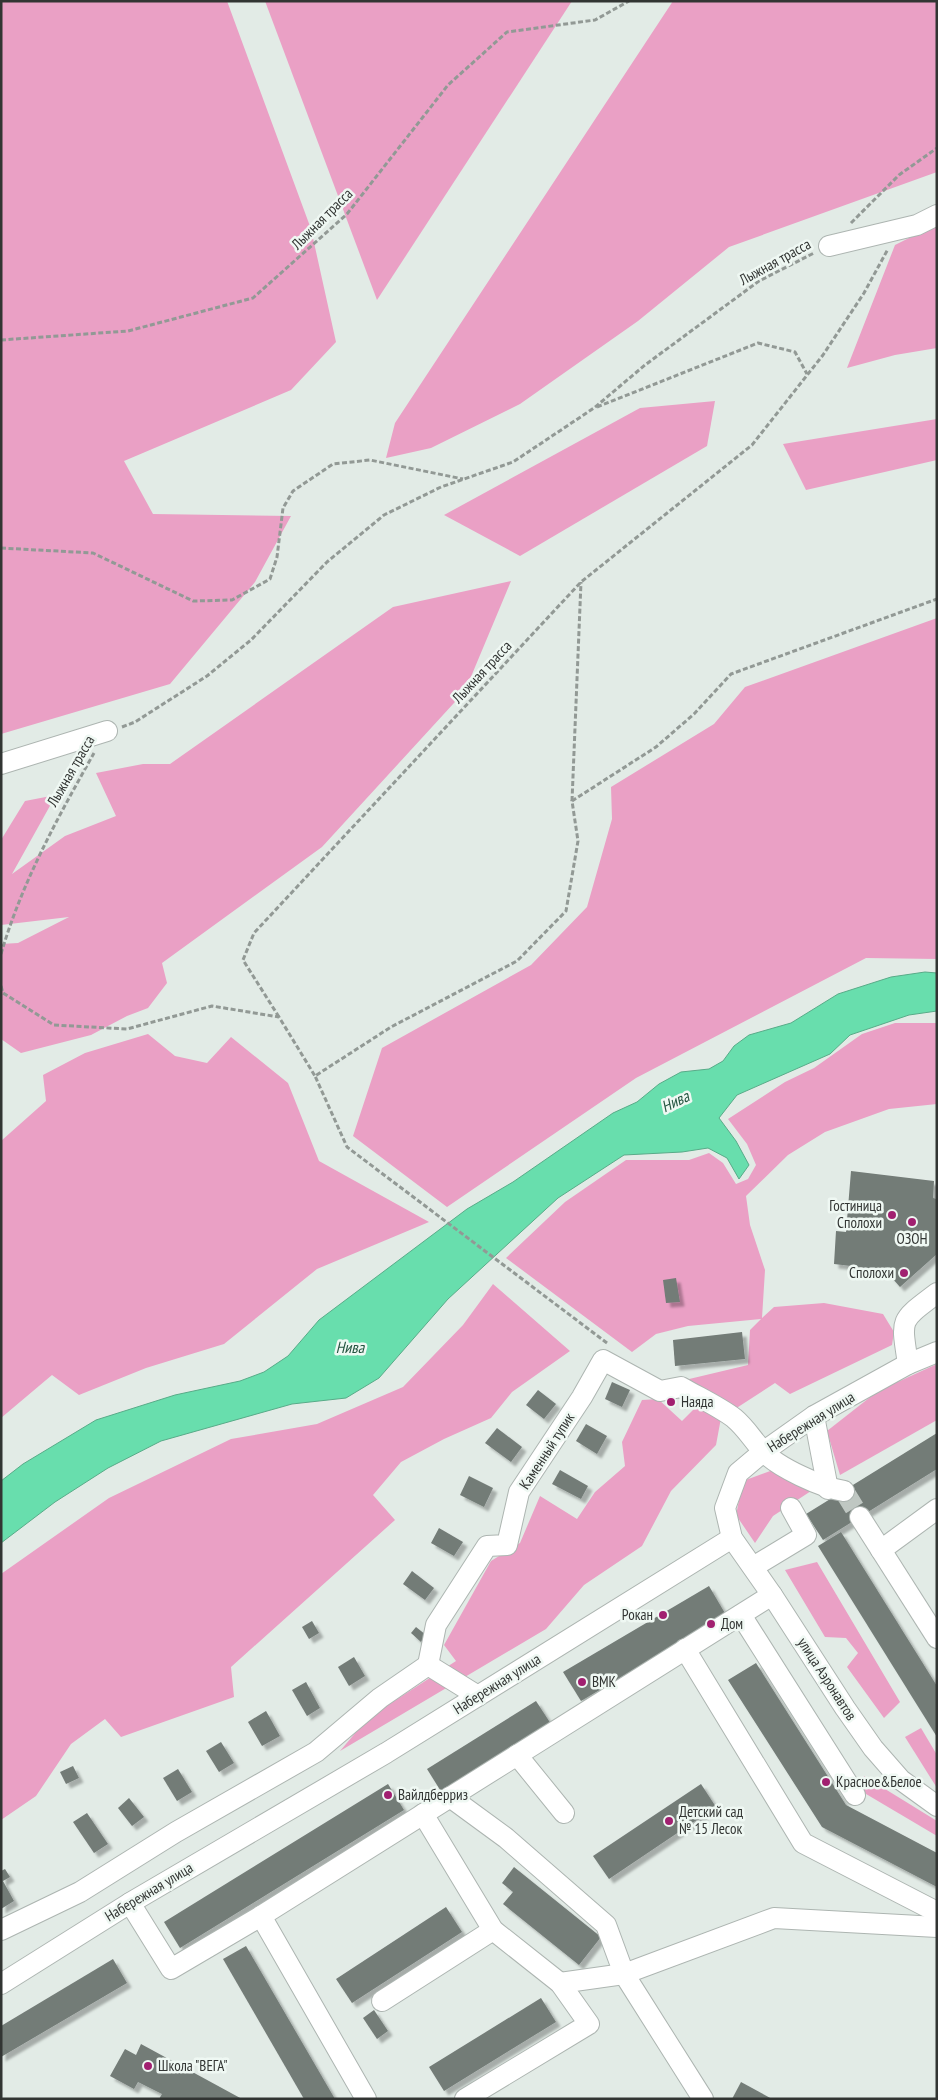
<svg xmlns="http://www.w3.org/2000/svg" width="938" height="2100" font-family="'PT Sans Narrow',sans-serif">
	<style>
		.green { fill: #eaa0c5 }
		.water { fill: #68dead; stroke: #58ab88 }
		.building { fill: #737b77; filter: url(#shadow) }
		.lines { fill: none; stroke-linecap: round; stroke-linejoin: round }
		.minor-tunnel { stroke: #bfc7c2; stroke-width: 20; stroke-dasharray: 20 10; stroke-linecap: butt }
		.minor-casing { stroke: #adb5b1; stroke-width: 22 }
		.path { stroke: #929995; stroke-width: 3; stroke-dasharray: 5 2.5; stroke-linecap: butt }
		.minor { stroke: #fff; stroke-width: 20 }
		.poi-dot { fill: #a12070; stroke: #eff8f3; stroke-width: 2 }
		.labels { text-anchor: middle; stroke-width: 5; stroke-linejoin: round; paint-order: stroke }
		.street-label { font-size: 15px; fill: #323533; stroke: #eff8f3 }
		.poi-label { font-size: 15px; fill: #323533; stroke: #eff8f3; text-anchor: start }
		.water-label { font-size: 16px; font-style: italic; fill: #245440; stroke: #eff8f3 }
	</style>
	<defs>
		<filter id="shadow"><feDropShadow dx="4.5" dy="4.5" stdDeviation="1" flood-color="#0004"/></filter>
	</defs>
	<rect width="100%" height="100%" fill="#e2ebe6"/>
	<!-- green -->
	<g class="green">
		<polygon points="1,1 227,1 311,229 336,342 291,390 124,461 153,514 291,516 255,582 170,684 1,734"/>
		<polygon points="265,1 572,1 377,300"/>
		<polygon points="673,1 937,1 937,172 729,247 638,321 520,404 431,448 386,458 395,423"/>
		<polygon points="937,224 937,348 895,355 847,368 895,245"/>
		<polygon points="715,401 707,446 520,556 444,515 640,408"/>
		<polygon points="937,419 937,460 806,490 783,444"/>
		<polygon points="511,581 465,691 322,847 162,963 167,983 148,1008 127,1016 91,1035 21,1053 1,1039 1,944 18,943 69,917 1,925 1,840 25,801 56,795 12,874 65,836 116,816 96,773 143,764 170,764 393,607"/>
		<polygon points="937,618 937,959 866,958 636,1078 447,1207 353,1136 382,1048 531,965 587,907 612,819 611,787 714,724 745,687"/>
		<polygon points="895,1023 937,1023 937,1104 889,1109 825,1132 788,1155 746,1196 750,1225 765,1270 762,1318 774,1307 824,1303 883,1314 894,1332 892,1345 790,1394 775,1383 735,1409 685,1380 748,1365 750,1330 761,1319 688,1326 656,1334 632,1352 506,1258 565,1202 626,1160 689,1160 709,1153 723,1163 736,1184 748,1179 756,1165 747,1144 728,1119 785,1082 814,1068 862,1034"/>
		<polygon points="148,1034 175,1056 207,1063 231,1037 288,1083 319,1161 429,1222 317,1269 224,1344 146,1368 79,1395 52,1375 1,1418 1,1141 46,1101 43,1075 85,1053"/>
		<polygon points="493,1284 570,1351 512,1392 491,1418 444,1439 401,1462 373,1495 395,1520 231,1667 234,1697 121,1737 105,1719 71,1744 36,1796 1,1820 1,1574 109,1498 231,1439 317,1424 403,1387 463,1325"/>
		<polygon points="937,1364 937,1420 840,1475 827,1431 878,1391"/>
		<polygon points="658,1399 682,1421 698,1405 721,1418 716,1445 671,1491 642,1546 584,1585 546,1629 340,1751 368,1718 456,1661 444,1645 491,1561 520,1543 540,1496 577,1519 595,1492 625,1466 622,1442 642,1400"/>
		<polygon points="773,1470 811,1491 773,1516 755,1543 736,1515 743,1481"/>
		<polygon points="817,1562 900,1702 884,1718 847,1667 858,1653 846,1638 825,1637 785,1570"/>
		<polygon points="921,1728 937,1755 937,1788 905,1737"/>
		<polygon points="864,1776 937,1821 937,1836 861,1791"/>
	</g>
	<!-- water -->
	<polygon class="water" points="925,972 937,973 937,1011 909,1015 850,1035 830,1054 737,1095 719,1118 736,1141 749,1165 739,1179 727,1158 708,1148 682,1152 624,1155 558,1198 448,1299 379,1378 346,1398 292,1404 161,1441 108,1468 55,1502 1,1543 1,1481 23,1464 96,1420 175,1395 240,1381 264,1372 288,1356 319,1320 467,1209 513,1182 613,1113 637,1102 659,1084 681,1072 709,1069 723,1061 734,1046 749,1035 791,1023 838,994 891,977"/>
	<!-- building -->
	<g class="building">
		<polygon points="851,1171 934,1181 933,1198 937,1199 937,1254 900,1287 885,1270 834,1264 836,1231 846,1232"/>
		<polygon points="676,1278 680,1302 666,1303 663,1280"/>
		<polygon points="742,1332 745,1359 675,1366 673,1340"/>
		<polygon points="612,1382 630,1390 622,1407 605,1399"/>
		<polygon points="538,1390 556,1404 544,1419 526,1405"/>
		<polygon points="586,1424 607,1436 597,1454 576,1441"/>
		<polygon points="497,1428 522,1447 511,1462 485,1443"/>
		<polygon points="937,1433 937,1469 823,1540 806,1514"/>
		<polygon points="560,1470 588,1486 581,1499 552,1484"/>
		<polygon points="469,1476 493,1488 484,1507 460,1495"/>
		<polygon points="439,1528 463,1542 454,1556 431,1543"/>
		<polygon points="841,1532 937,1686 937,1737 818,1546"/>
		<polygon points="412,1571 434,1588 425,1600 403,1584"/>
		<polygon points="709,1586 726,1615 581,1701 563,1672"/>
		<polygon points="312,1621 319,1633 309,1639 302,1627"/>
		<polygon points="416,1627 426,1635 421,1642 411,1633"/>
		<polygon points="354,1657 365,1676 349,1686 338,1667"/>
		<polygon points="756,1663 846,1805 937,1853 937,1887 822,1827 728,1680"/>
		<polygon points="306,1682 320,1708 307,1716 292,1690"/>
		<polygon points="536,1701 551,1724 442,1793 427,1769"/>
		<polygon points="266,1711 280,1736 262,1746 248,1722"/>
		<polygon points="221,1742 234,1763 219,1772 206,1751"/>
		<polygon points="73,1766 79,1778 66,1784 60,1772"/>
		<polygon points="178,1769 192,1792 177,1801 163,1778"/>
		<polygon points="388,1784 404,1810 180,1948 164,1922"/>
		<polygon points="701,1784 716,1807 609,1879 593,1856"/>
		<polygon points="129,1798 144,1817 132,1826 118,1808"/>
		<polygon points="87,1813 108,1844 94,1853 73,1822"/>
		<polygon points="514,1867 601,1937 579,1965 503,1904 513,1892 502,1883"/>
		<polygon points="5,1869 10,1877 3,1881 14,1901 1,1909 1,1871"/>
		<polygon points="446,1907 462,1932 352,2003 336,1979"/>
		<polygon points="246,1946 335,2099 304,2099 223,1959"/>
		<polygon points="113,1959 127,1983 1,2057 1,2026"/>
		<polygon points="541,1998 556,2022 444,2091 429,2067"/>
		<polygon points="374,2010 388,2031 377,2039 363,2018"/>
		<polygon points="141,2044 242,2099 159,2099 162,2094 138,2082 134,2089 110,2076 125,2049 136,2055"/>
		<polygon points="741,2082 772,2099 732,2099"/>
	</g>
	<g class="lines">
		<!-- minor-tunnel -->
		<polyline class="minor-tunnel" points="844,1491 860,1517"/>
		<defs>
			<g id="minor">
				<polyline points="829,246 917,225 937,215"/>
				<polyline points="1,764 107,731"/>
				<polyline points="937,1352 908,1364 814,1416 763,1452 738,1473 725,1508 732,1538 772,1595 845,1708 873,1748 901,1780 937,1806"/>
				<path d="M908,1364C901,1317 899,1322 937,1293"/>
				<polyline points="814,1416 828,1489"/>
				<polyline points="860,1517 937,1638"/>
				<polyline points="881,1550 937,1509"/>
				<polyline points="753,1567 806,1535 791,1508"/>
				<polyline points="741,1615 855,1795"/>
				<polyline points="685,1649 803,1843 937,1912"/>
				<path d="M428,1665L436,1625L487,1546L507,1545L519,1492L582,1397L603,1360L660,1391L681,1387C698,1397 718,1406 734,1418C746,1428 752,1439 762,1450C776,1467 823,1488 844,1491"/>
				<polyline points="428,1665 478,1696"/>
				<polyline points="517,1755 564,1813"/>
				<polyline points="450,1797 506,1838 606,1925 624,1974 703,2099"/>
				<polyline points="423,1814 493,1930 560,1983 589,2024 465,2099"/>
				<polyline points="130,1903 171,1969 261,1916 772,1595"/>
				<polyline points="261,1916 366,2099"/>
				<polyline points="1,1930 80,1892 176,1832 316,1752 380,1698 428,1665"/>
				<polyline points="560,1983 624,1974 774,1918 937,1927"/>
				<polyline points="1,1984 130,1903 386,1753 732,1538"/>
				<polyline points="382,2001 493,1930"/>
			</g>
		</defs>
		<!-- minor casing -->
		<use href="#minor" class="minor-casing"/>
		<!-- path -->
		<g class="path">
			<polyline points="851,223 899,175 937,148"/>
			<polyline points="1,340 128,331 253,298 347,214 448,85 507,32 595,20 629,1"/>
			<polyline points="597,407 758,343 795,352 807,374"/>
			<polyline points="1,548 93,553 193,601 232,600 270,579 277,557 283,508 293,491 333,464 370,460 463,479"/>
			<polyline points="122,727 135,722 207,676 251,640 327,562 384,515 441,487 513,462 594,408 645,365 759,281 814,253"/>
			<polyline points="572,801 581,582"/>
			<path d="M1,954C22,882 57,819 94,753"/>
			<polyline points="1,986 3,993 54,1025 127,1029 212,1006 279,1017 315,1076"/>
			<polyline points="279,1017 243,960 254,933 581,582 752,445 823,355 864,293 888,249"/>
			<polyline points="607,1343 347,1147 315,1076 391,1027 517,961 566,911 578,841 572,801 656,747 694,714 731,674 937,599"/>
		</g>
		<!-- minor -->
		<use href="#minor" class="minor"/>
	</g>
	<!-- markers -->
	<g class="poi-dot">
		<circle cx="892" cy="1215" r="5"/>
		<circle cx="912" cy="1222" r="5"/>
		<circle cx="904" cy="1273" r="5"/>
		<circle cx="671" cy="1402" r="5"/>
		<circle cx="663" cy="1615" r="5"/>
		<circle cx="711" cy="1624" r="5"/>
		<circle cx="582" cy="1682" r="5"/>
		<circle cx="826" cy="1782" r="5"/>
		<circle cx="388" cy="1795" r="5"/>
		<circle cx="669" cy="1821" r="5"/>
		<circle cx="148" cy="2066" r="5"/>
	</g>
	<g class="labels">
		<!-- street labels -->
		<g class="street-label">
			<text transform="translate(322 219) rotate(-45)" y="5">Лыжная трасса</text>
			<text transform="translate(775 262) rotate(-29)" y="5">Лыжная трасса</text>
			<text transform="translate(482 672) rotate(-47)" y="5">Лыжная трасса</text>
			<text transform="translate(71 771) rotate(-60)" y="5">Лыжная трасса</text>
			<text transform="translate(811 1422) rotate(-32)" y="5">Набережная улица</text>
			<text transform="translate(547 1451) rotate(-57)" y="5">Каменный тупик</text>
			<text transform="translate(827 1679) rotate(57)" y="5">улица Аэронавтов</text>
			<text transform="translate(497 1684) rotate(-32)" y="5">Набережная улица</text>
			<text transform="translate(149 1892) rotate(-31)" y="5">Набережная улица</text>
		</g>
		<!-- poi labels -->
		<g class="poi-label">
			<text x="882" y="1211" text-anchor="end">Гостиница<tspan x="882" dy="17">Сполохи</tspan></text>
			<text x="912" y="1244" text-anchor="middle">ОЗОН</text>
			<text x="894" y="1278" text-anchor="end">Сполохи</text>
			<text x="681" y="1407">Наяда</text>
			<text x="653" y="1620" text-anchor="end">Рокан</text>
			<text x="721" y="1629">Дом</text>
			<text x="592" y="1687">ВМК</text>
			<text x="836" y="1787">Красное&amp;Белое</text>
			<text x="398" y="1800">Вайлдберриз</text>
			<text x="679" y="1817">Детский сад<tspan x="679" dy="17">№ 15 Лесок</tspan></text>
			<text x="158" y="2071">Школа "ВЕГА"</text>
		</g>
		<!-- water labels -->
		<g class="water-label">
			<text transform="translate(675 1101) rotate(-26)" y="6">Нива</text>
			<text x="350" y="1353">Нива</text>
		</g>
	</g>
	<!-- border -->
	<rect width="938" height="2100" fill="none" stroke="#323533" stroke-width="5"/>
</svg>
